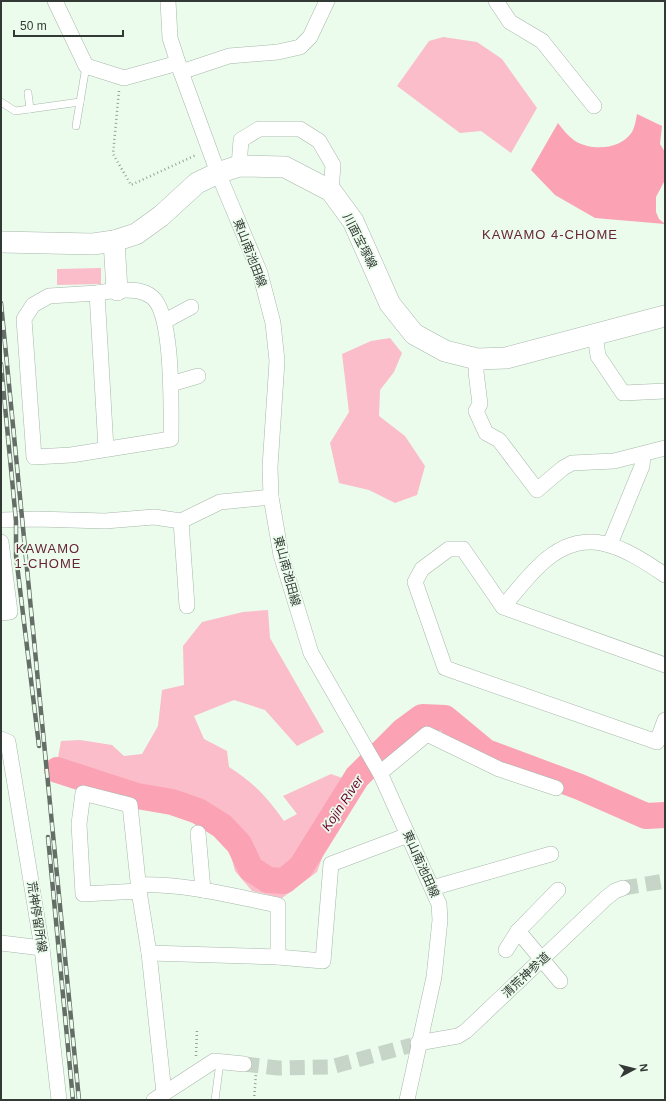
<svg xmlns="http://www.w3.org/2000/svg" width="666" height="1101" font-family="Helvetica,'Noto Sans JP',sans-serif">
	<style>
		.green { fill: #fabdc9 }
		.water { fill: #fba2b5 }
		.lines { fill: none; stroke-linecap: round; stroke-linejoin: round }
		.river { stroke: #fba2b5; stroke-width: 26 }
		.street-tunnel { stroke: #c6d5c8; stroke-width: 15; stroke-dasharray: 15 8; stroke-linecap: butt }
		.lane-casing { stroke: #a7b7aa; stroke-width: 8 }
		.street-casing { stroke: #a7b7aa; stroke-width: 16 }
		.secondary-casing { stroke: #a7b7aa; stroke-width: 22 }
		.path { stroke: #95a197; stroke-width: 2.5; stroke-dasharray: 1 3; stroke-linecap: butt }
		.lane { stroke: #fff; stroke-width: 7 }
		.street { stroke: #fff; stroke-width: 15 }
		.secondary { stroke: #fff; stroke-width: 21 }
		.rail-casing { stroke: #656e66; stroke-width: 4.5 }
		.rail { stroke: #ebfced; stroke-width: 3; stroke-dasharray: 9; stroke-linecap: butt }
		.labels { text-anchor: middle; stroke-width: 3.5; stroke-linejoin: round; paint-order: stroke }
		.street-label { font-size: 12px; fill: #333934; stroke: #ebfced }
		.neighbourhood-label { font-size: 13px; letter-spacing: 1px; fill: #672337; stroke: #ebfced }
		.water-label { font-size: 13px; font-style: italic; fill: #710531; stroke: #ebfced }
	</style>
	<rect width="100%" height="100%" fill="#ebfced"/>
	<!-- green -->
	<g class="green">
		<polygon points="443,37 477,42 502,59 537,108 511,153 481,131 460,133 397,86 429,41"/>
		<polygon points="101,268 101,284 57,285 57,269"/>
		<polygon points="390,338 402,353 394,372 380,390 379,416 405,436 425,466 417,495 395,503 369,490 339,483 330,443 349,412 342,354 371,341"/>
		<path d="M268,610L270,638L324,732L297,746L265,710L234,700L194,716L204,739L227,751L229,767C253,782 268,798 284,821L297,814L283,796L331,774L351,781L348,809L327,844L317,872L282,898L252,891L235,871L228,845L181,812L91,781L57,763L61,741L80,740L112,745L124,756L142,754L158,726L162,690L184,685L183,646L202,622L243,612Z"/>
	</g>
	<!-- water -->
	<path class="water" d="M637,114L662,126L660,144L665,152V180L656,197V212L659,219L665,224L595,218L555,195L531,170L558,123C563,130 568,136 575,141C592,151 620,150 632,132C635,127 636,119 637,114Z"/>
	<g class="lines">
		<!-- river -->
		<polyline class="river" points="57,770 137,796 172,802 198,811 222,826 239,844 251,869 268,880 284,881 301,867 357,777 403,731 422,717 445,718 486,752 580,787 646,816 665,815"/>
		<!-- street-tunnel -->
		<g class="street-tunnel">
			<polyline points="623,888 665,881"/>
			<polyline points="244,1064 278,1068 331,1067 412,1045"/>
		</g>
		<defs>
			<g id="lane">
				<polyline points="28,93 30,109"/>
				<polyline points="1,102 15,111 80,102"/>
				<polyline points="76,126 86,66"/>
				<polyline points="215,1100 220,1062"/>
			</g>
			<g id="street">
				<polyline points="55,1 86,66 124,78 178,63"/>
				<polyline points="168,1 170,38 181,72 218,173 260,273 273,323 277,361 270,467 271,497 281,555 311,653 380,773 439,904 440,920 434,977 407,1100"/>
				<polyline points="496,1 510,22 542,41 594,106"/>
				<polyline points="181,72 229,56 278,52 300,47 310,37 327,1"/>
				<polyline points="239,166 241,140 259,129 300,129 319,141 333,165 331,191"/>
				<path d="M117,290C130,290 142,289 152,297C174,314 171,411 171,439L71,455L34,457L24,319L33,305L49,296L97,293Z"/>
				<polyline points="97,293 106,449"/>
				<polyline points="165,321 191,307"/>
				<polyline points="595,334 598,356 623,393 665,391"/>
				<polyline points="477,359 476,372 480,404 476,411 486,433 499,440 537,490 563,468 572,463 614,461 665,448"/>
				<polyline points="171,384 198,376"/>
				<polyline points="2,520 36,519 105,521 154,517 181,521 220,502 271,497"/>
				<polyline points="181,521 187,606"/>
				<polyline points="1,542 10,612 1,613"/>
				<polyline points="610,544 642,466 643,455"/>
				<path d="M503,607C515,593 526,578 540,565C584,523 622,546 665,575"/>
				<polyline points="665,665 503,607 463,549 449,549 422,569 415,582 445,668 657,742 665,720"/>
				<polyline points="1,739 8,742 42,948 59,1100"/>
				<polyline points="380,773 427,734 499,769 556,788"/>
				<polyline points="198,833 203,890"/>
				<path d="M138,885C185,883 232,896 278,905V957L149,953"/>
				<polyline points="432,888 551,854"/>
				<polyline points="139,891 83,894 79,824 83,793 130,805 139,891 149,953 164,1093"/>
				<polyline points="518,931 560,981"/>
				<polyline points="1,943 42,948"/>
				<polyline points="506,950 518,931 558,890"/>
				<polyline points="278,957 323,961 331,864 408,835"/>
				<polyline points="418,1043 458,1036 466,1031 606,898 615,891 623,888"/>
				<polyline points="154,1100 214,1061 244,1064"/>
			</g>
			<g id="secondary">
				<polyline points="114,241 117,290"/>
				<polyline points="1,242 93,244 114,241 136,234 161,216 197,183 218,173 239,166 285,167 331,191 353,221 390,304 414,334 445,351 477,359 506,358 665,316"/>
			</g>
		</defs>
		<!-- lane casing -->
		<use href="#lane" class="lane-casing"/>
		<!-- street casing -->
		<use href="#street" class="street-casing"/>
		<!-- secondary casing -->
		<use href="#secondary" class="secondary-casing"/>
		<!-- path -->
		<g class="path">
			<polyline points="119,91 113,154 131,185 196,155"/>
			<polyline points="196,1056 197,1030"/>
			<polyline points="254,1100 256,1073"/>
		</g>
		<!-- lane -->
		<use href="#lane" class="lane"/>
		<!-- street -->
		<use href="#street" class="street"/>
		<!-- secondary -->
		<use href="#secondary" class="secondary"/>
		<defs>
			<g id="rail">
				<polyline points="1,303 79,1100"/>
				<polyline points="1,364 16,521 16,556 39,746"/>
				<polyline points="48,837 73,1100"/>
			</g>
		</defs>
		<!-- rail casing -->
		<use href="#rail" class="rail-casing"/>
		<!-- rail -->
		<use href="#rail" class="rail"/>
	</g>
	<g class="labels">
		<!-- street labels -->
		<g class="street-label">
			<text transform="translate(360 241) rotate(63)" y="4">川面宝塚線</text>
			<text transform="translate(250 253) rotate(69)" y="4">東山南池田線</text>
			<text transform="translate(287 571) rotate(75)" y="4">東山南池田線</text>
			<text transform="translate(421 864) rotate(66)" y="4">東山南池田線</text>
			<text transform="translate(37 917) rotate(81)" y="4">荒神停留所線</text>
			<text transform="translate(526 975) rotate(-43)" y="4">清荒神参道</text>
		</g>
		<!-- neighbourhood labels -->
		<g class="neighbourhood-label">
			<text x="550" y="239">KAWAMO 4-CHOME</text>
			<text x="48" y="553">KAWAMO<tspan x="48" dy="15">1-CHOME</tspan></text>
		</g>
		<!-- water labels -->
		<g class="water-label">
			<text transform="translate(342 803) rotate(-56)" y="5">Kojin River</text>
		</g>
	</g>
	<!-- border -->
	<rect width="666" height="1101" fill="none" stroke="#333934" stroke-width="4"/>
	<!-- north arrow -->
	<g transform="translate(634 1069) rotate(83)" stroke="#ebfced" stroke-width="3" paint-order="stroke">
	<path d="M0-3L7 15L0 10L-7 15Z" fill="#333934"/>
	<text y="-6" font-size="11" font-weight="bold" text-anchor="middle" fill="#333934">N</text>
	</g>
	<!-- scale -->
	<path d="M14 30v6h109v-6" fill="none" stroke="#333934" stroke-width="2"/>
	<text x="20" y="30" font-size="12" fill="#333934" stroke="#ebfced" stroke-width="3" paint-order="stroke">50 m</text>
</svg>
